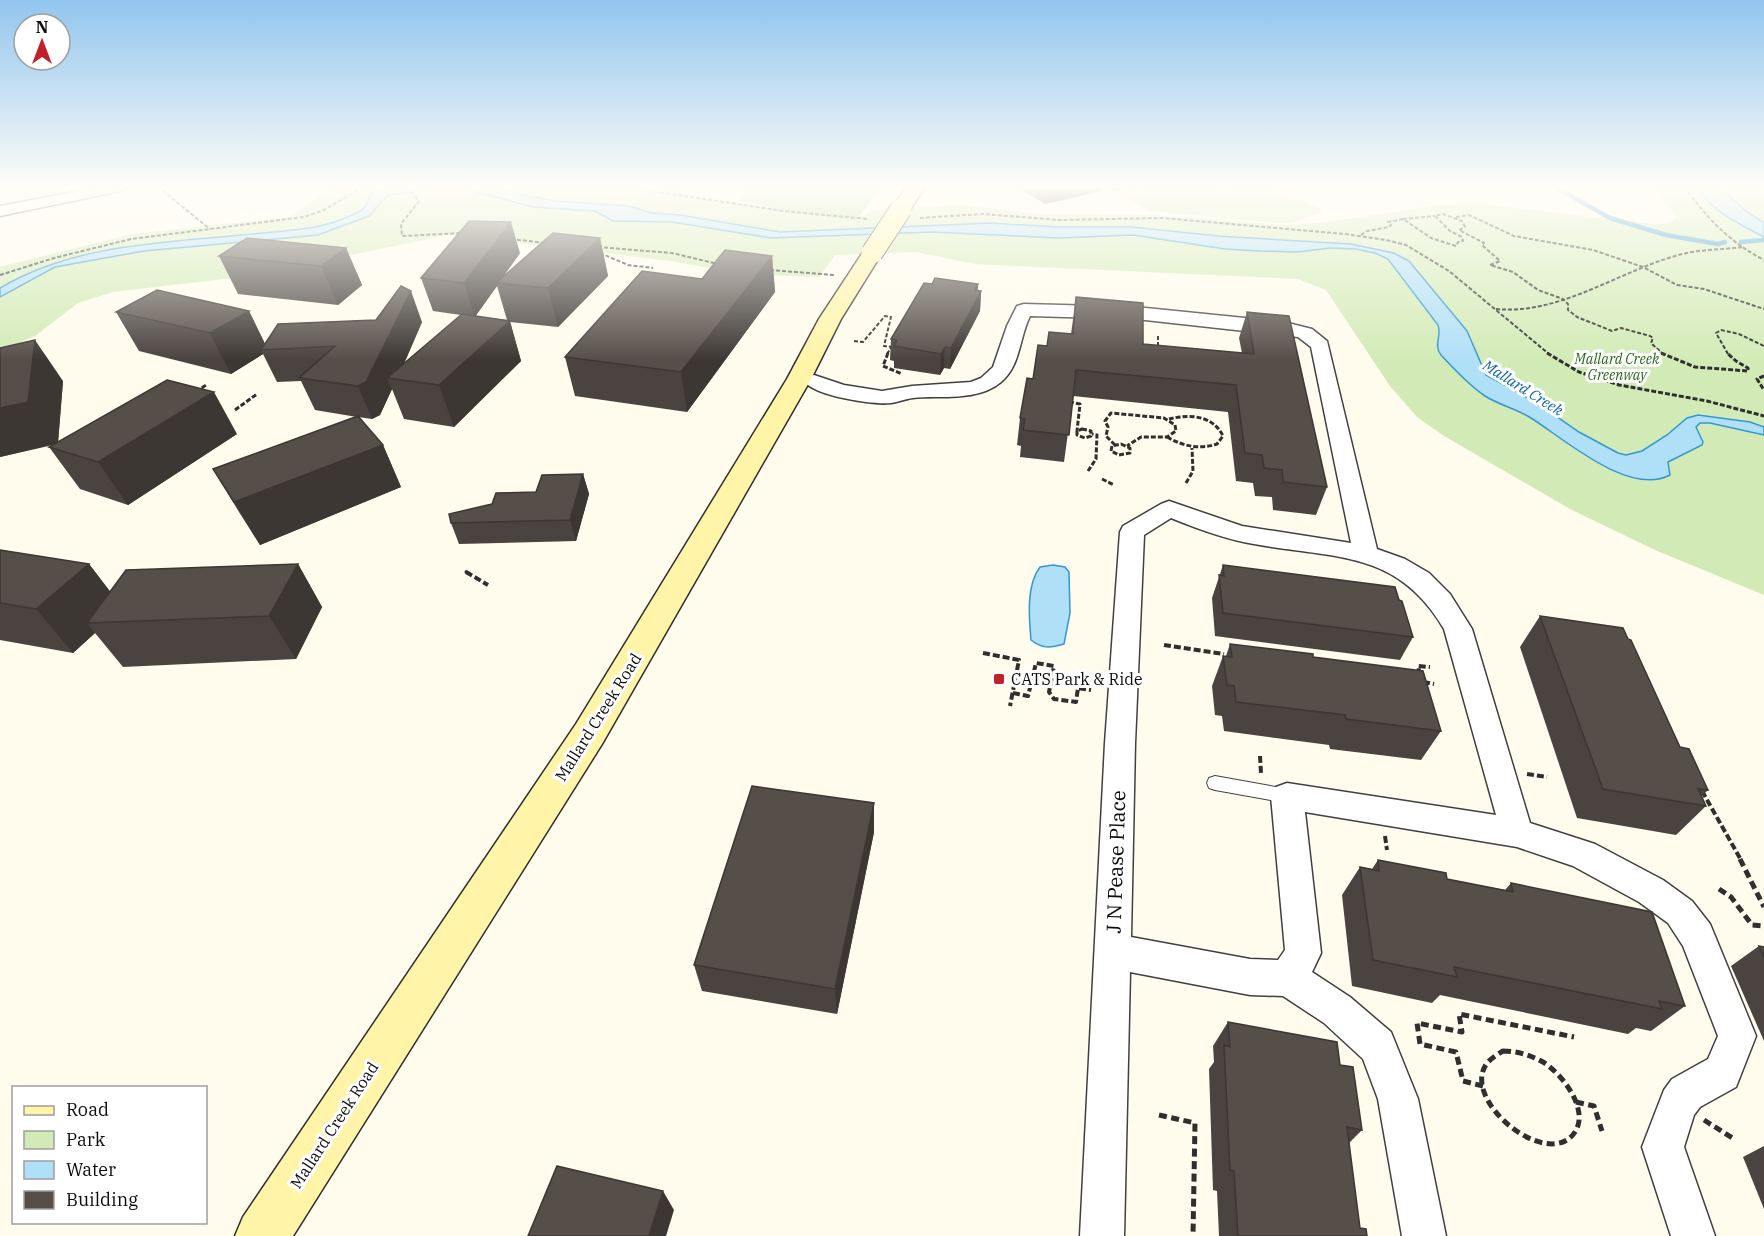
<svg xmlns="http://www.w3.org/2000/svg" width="1764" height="1236" font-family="'IBM Plex Serif',serif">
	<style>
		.green { fill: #d2ebb6 }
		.forest { fill: #b6dc94 }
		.water { fill: #b0dff8; stroke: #3497d2; stroke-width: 1.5 }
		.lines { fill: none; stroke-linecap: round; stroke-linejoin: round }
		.stream { stroke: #3497d2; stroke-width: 4.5 }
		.lane-casing { stroke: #404040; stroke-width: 2 }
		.street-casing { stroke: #404040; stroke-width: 3 }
		.secondary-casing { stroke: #2f2f2f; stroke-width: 3 }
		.path-far3 { stroke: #2f2f2f; stroke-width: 2; stroke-dasharray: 4 2; stroke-linecap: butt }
		.path-far2 { stroke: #2f2f2f; stroke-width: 3; stroke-dasharray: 5 2; stroke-linecap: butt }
		.path-far1 { stroke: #2f2f2f; stroke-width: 4; stroke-dasharray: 7 3; stroke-linecap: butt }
		.path { stroke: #2f2f2f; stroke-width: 5; stroke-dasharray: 8 4.5; stroke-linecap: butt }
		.lane { fill: #fff; fill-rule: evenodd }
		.street { fill: #fff; fill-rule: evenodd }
		.secondary { fill: #fff4a8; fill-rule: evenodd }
		.secondary-bridge-casing { stroke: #2f2f2f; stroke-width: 23; stroke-linecap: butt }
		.secondary-bridge { stroke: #fff4a8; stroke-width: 21 }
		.wall { fill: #4a433f; fill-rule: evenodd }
		.shaded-wall { fill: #3c3733 }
		.building { fill: #564e49; stroke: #3c3733; stroke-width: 1.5 }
		.poi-dot { fill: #c2202b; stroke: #fff; stroke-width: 2 }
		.labels { text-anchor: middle; stroke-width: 6; stroke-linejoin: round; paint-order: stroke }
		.far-park-label { font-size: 14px; font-style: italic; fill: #2d671b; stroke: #fff }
		.far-water-label { font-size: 15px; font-style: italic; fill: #1267a4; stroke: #fff }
		.poi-label { font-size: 16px; fill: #0d0d0d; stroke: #fff; text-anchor: start }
		.street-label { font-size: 16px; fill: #0d0d0d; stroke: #fff }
		.near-street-label { font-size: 20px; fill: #0d0d0d; stroke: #fff }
	</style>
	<rect width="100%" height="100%" fill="#fffbed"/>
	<!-- green -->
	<g class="green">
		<path d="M333,187H655L802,214L855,221L874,210L963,205L1040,214L1152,215L1285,225L1329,222L1438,205L1480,204L1644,223C1655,224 1671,227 1677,216L1651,187H1748L1764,194V595L1655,550L1570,509L1444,436L1417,417L1390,386L1326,290L1298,279L975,264L916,252L835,255L819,277L743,274L670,261L448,235L249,276L113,292L78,303L35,336L0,351V267L132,234L289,217Z"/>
		<polygon points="1166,187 1209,187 1221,193 1257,187 1279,192 1321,209 1322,212 1292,223 1279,223 1148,211 1123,196"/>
	</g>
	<!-- forest -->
	<polygon class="forest" points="752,187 881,187 856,221 802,214 739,201"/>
	<!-- water -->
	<g class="water">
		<path d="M395,187H433L387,196L369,216L318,235L144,251L55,267L0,297V288C76,243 167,243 252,234C291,230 327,230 362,210C368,205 366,202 370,196C374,190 388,188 395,187Z"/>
		<path d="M458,187H498L519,194L555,201L629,206L651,213L680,215L780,232L990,223L1057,227H1132L1218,236L1351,244L1394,253L1409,261L1467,331L1486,375L1537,403L1579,432L1618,453L1626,455L1642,451L1667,435L1687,418L1698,415L1750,422L1764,427V435L1710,423H1700L1696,427L1703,442L1702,445L1668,462L1670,475C1629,497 1563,438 1531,418C1517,409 1499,405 1485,396C1470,386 1453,368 1441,355C1433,345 1442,336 1438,325L1388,259L1375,253L1355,249L1330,248L1298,252L1259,251L1225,249L1133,235L1058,238L932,232L771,238L672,222L613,221L595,211L533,207Z"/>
		<path d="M1698,187H1719L1746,211L1764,223V237C1742,225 1709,211 1698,187Z"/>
		<path d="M1053,565L1065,567L1069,572L1070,613L1064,644C1050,648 1042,649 1031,640C1029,618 1026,585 1040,567Z"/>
	</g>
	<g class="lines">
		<!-- stream -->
		<g class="stream">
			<polyline points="1555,187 1610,218 1666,235 1718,244 1725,242"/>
			<polyline points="1741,242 1764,240"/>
		</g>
		<defs>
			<polygon id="lane" points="1215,776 1287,789 1293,791 1295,796 1293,801 1287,803 1215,790 1209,788 1207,783 1209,778"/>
			<g id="street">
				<polygon points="100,187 128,187 121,191 0,216 0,206"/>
				<path d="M1024,304L1136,307L1284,322L1312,329L1327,341L1377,549L1405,559L1429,573L1450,594L1472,629L1530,823L1595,844L1663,880L1692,901L1710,924L1715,936L1756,1036L1736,1087L1700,1107L1694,1115L1684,1147L1715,1236H1671L1642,1147L1664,1090L1672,1079L1708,1059L1718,1036L1683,946L1668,923L1639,902L1573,866L1517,847L1305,812L1321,953L1312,972L1350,997L1391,1032L1418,1099L1446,1236H1402L1378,1099L1363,1059L1324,1023L1283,996L1250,995L1130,972L1124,1236H1080L1105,743L1120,532L1123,526L1161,504L1169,501L1242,526L1351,543L1311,347L1298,337L1136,319L1030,316C1019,338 1021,365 1001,382C977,402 941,395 913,398C905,399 898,402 891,403C873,405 814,396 804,381L807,377L814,375L844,385L882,391L912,386L971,382L981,378L993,367L1007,326L1017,306ZM1171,518C1198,529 1225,539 1254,544C1335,559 1397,549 1444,629L1496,815L1287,783L1276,787L1271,796L1285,950L1278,960L1250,959L1131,937L1135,743L1144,535Z"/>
			</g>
			<g id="secondary">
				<polygon points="907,187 925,187 908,213 894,213 891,209"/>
				<polygon points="872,247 879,249 882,253 841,319 811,379 602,744 293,1236 235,1236 243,1217 576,724 787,379 819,319 865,249"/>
			</g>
		</defs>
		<!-- lane casing -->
		<use href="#lane" class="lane-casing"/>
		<!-- street casing -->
		<use href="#street" class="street-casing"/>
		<!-- secondary casing -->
		<use href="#secondary" class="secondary-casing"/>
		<!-- path-far3 -->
		<g class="path-far3">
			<polyline points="158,187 210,229"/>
			<polyline points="407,187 419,201 401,224 402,236 462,233"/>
			<polyline points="625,187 783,211 868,219"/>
			<path d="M1685,187C1706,218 1731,243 1764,260"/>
			<polyline points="1456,217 1469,215 1514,236 1593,250 1643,267 1677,285 1704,289 1764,309"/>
			<polyline points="920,218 983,214 1059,220 1162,218 1345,234 1386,240 1406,245 1449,271 1549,354"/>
			<polyline points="1403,219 1435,216"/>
			<polyline points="1361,235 1367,231 1389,227 1391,225 1388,222 1403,219 1431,238 1456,246 1458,242 1463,241 1462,237 1450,231 1435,216 1443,214 1462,221 1465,227 1459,230 1484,243 1482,245 1500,261 1490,265 1513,272 1538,290 1563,299 1568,304 1568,310 1577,317 1612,331 1621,328 1650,336 1653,338 1651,343 1663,354"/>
			<polyline points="511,239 546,243"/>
			<polyline points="598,247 672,253 718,264"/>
			<polyline points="600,253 628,265 653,268"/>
			<polyline points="770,270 834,275"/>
			<polyline points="0,275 54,258 131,239 304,217 324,210 363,187"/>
			<path d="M1496,309C1559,315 1616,273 1675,256C1696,249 1721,250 1743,247"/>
			<polyline points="1158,336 1158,348"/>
			<polyline points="854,341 863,342 885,316 891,317 884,346 892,347"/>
			<polyline points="887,354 892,346"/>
			<polyline points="1728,354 1716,333 1721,330 1739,334 1764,346"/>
		</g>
		<!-- path-far2 -->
		<g class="path-far2">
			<polyline points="888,353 883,366 902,374"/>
			<polyline points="1547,353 1579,372 1619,385 1707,401 1764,416"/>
			<polyline points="1661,353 1695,367 1748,371 1748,368 1736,361 1727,353"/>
			<polyline points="1764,376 1757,379 1764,390"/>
			<polyline points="196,392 206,385"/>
			<polyline points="1069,402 1080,404 1077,431"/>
			<polyline points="235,410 257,394"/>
			<polygon points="1082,429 1091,431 1091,436 1085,438 1077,435 1077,431"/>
			<path d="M1167,437C1183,446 1199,450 1217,444L1223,436C1213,415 1189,414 1169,419"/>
			<polygon points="1121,444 1130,448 1130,453 1119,455 1111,451 1112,446"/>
			<polyline points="1115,445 1106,436 1108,427 1105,421 1111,413 1164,418 1175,425 1176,431 1167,437 1141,437 1127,446"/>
			<polyline points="1088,471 1096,459 1097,435 1092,434"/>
			<polyline points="1102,479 1114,485"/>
			<polyline points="1186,483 1193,471 1192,448"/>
			<polyline points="465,571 468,573"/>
		</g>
		<!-- path-far1 -->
		<g class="path-far1">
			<polyline points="466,572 488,585"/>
			<polyline points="1164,645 1224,654"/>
			<polyline points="983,653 1019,660 1010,706"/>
			<polyline points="1420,675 1418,666 1430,667"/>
			<polyline points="1423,682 1434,684"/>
			<polyline points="1013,693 1028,696 1036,663 1054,666 1049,692 1054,699 1076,702 1078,688 1091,690"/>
			<polyline points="1260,756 1261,773"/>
			<polyline points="1527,774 1547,777"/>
			<polyline points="1702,791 1741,860"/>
			<polyline points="1385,836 1387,850"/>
		</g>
		<!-- path -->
		<g class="path">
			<polyline points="1740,859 1764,907"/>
			<polyline points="1719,889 1731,897 1752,925 1764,926"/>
			<path d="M1503,1051C1517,1051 1530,1055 1543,1062C1561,1073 1590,1109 1575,1132C1548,1173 1457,1098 1488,1062C1492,1058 1498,1054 1503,1051Z"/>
			<polyline points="1483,1086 1463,1081 1456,1052 1420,1044 1417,1023 1462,1032 1459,1014 1574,1037"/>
			<polyline points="1576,1102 1594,1106 1602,1131"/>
			<polyline points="1159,1115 1195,1123 1193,1236"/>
			<polyline points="1704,1120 1734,1139"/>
		</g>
		<!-- lane -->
		<use href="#lane" class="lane"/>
		<!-- street -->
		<use href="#street" class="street"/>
		<!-- secondary -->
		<use href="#secondary" class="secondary"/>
		<defs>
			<polyline id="secondary-bridge" points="872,253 901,209"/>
		</defs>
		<!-- secondary-bridge casing -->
		<use href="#secondary-bridge" class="secondary-bridge-casing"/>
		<!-- secondary-bridge -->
		<use href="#secondary-bridge" class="secondary-bridge"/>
	</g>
	<!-- wall -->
	<g class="wall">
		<polygon points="1017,187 1136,187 1114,192 1110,189 1045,204"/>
		<path d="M600,238L608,276L558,327L510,322L521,361L454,427L404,419L392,389L380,415L372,419L358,417L383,445L401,487L260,545L239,512L213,469L357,417L315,410L301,381L277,382L263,354L231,374L139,351L116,312L249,311L265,344L422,322L404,364L461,315L433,311L421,278L520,253L503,276ZM497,286L507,320L475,316Z"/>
		<polygon points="346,248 362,285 338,305 238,294 219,256"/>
		<polygon points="772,256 775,292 687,412 575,396 565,357 702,279"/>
		<polygon points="932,284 978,284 977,290 981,291 980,311 950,369 944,368 940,375 894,368 894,361 890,360 891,339"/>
		<polygon points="1076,297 1143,344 1242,353 1239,338 1247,312 1327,487 1316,515 1273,510 1272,497 1255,496 1253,483 1236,481 1228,412 1073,396 1064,462 1020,457 1021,446 1017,445 1020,418 1033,379 1047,346 1071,334"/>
		<polygon points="63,381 58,442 237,434 128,505 80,489 49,447 53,445 0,457"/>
		<polygon points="583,474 589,494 576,541 459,544 451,523 536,492"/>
		<polygon points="0,550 89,564 110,592 298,564 322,607 296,659 123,667 95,633 73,653 0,640"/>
		<polygon points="1223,565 1399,600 1413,637 1400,660 1215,636 1212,598"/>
		<polygon points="1540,616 1680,747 1708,790 1702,796 1706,806 1676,835 1577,818 1520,647"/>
		<polygon points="1230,644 1313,657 1441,731 1421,760 1330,749 1329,745 1224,731 1222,716 1215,715 1212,686 1223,656 1226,656"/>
		<polygon points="874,803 874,832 837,1014 702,991 694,965"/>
		<polygon points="1378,860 1447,879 1505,890 1511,883 1685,1006 1651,1031 1636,1028 1628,1034 1440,995 1432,1003 1352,986 1342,895 1360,867 1372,869"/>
		<polygon points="1759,946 1764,947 1764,1041 1731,966"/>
		<polygon points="1228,1022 1340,1065 1362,1130 1349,1143 1360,1228 1367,1236 1219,1236 1217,1191 1213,1190 1209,1069 1214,1062 1213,1046"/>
		<polygon points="1764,1146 1764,1209 1743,1157"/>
	</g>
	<!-- shaded-wall -->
	<g class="shaded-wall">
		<polygon points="1047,187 1111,187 1110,189 1045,204"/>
		<polygon points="1115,187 1136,187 1114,192"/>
		<polygon points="511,222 520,253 499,283 496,283 497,286 475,317 464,283"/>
		<polygon points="600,238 608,276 558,327 548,288"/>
		<polygon points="346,248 362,285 338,305 321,266"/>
		<polygon points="772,256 775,292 687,412 681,372"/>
		<polygon points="978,284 977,300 981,291 980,311 950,369 951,348"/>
		<polygon points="411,291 422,322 397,379 387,378 392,389 380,415 372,419 358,386"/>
		<polygon points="249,311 268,350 261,350 263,354 231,374 210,333"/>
		<polygon points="510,321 521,361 454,427 439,385"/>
		<polygon points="35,340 63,381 58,443 0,457 0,408"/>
		<polygon points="945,347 944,368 940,375 941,354"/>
		<polygon points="214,392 237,434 128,505 98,462"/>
		<polygon points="383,445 401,487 260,545 234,502"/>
		<polygon points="583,474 589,494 576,541 570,520"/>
		<polygon points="89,564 123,608 87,623 95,633 73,653 36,609"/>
		<polygon points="298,564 322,607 296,659 269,616"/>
		<polygon points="874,803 874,832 837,1014 835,989"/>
		<polygon points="663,1191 674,1210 666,1236 649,1236"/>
	</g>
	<!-- building -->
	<g class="building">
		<polygon points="469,221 511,222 464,283 421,278"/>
		<polygon points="553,233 600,238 548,288 496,283"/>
		<polygon points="247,238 346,248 321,266 219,256"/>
		<polygon points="725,250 772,256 681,372 565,357 642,271 702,279"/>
		<polygon points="935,278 978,284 975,290 981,291 951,348 945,347 941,354 894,346 897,340 891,339 924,283 932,284"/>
		<polygon points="401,286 411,291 366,382 358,386 299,378 335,346 261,350 278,324 376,320"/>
		<polygon points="157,290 249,311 210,333 116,312"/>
		<polygon points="1076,297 1143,303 1143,344 1254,354 1247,312 1289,316 1327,487 1283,482 1282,470 1264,468 1262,455 1245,453 1236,385 1076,370 1069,435 1023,430 1025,419 1020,418 1027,378 1033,379 1038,345 1047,346 1049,332 1073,334"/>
		<polygon points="462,314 510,321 439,385 387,378"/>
		<polygon points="35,340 28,402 0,408 0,348"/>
		<polygon points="167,380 214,392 98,462 49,447"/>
		<polygon points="358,416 383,445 234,502 213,469"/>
		<polygon points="583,474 570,520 451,523 449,514 492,504 496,493 536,492 542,475"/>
		<polygon points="0,550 89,564 36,609 0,603"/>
		<polygon points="298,564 269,616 87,623 126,570"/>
		<polygon points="1223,565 1395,587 1399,600 1402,601 1413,637 1223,613 1219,575 1224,576"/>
		<polygon points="1540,616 1623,628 1628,639 1631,640 1680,747 1689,749 1708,790 1698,789 1706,806 1603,789"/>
		<polygon points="1230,644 1313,654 1313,657 1423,671 1441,731 1346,719 1345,715 1236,702 1234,686 1227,685 1223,656 1232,657"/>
		<polygon points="752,786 874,803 835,989 694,965"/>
		<polygon points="1378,860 1446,873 1447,879 1513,892 1511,883 1652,912 1685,1006 1659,1001 1662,1009 1454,967 1457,977 1373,960 1360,867 1379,871"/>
		<polygon points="1759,946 1764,947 1764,957"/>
		<polygon points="1228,1022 1337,1042 1340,1065 1353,1067 1362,1130 1347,1127 1360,1228 1366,1229 1367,1236 1238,1236 1234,1171 1230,1170 1224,1045 1230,1047"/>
		<polygon points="557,1166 663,1191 649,1236 528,1236"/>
	</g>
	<!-- sky -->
	<linearGradient id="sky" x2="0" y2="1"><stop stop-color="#91c5ee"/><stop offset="0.52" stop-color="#fffdf7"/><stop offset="1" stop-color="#fffdf7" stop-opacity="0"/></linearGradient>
	<rect width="1764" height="360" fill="url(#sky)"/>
	<!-- markers -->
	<rect class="poi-dot" x="993" y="673" width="12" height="12" rx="3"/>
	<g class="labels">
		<!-- far-park labels -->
		<g class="far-park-label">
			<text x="1617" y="364">Mallard Creek<tspan x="1617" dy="16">Greenway</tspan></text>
		</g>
		<!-- far-water labels -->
		<g class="far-water-label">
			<text transform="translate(1523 388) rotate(32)" y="5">Mallard Creek</text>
		</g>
		<!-- poi labels -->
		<g class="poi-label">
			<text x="1011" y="685">CATS Park &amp; Ride</text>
		</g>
		<!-- street labels -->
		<g class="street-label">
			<text transform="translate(598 717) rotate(-58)" y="6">Mallard Creek Road</text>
			<text transform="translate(334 1125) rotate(-57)" y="6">Mallard Creek Road</text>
		</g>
		<!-- near-street labels -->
		<g class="near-street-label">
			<text transform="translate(1116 862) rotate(-88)" y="7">J N Pease Place</text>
		</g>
	</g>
	<!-- legend -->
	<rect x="12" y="1086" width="195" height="138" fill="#ffffff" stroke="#9e9e9e" stroke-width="1.5"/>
	<rect x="24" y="1106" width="30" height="9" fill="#fff4a8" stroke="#9e9e9e" stroke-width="1.5"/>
	<text x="66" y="1116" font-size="18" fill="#0d0d0d">Road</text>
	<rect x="24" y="1131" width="30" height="18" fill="#d2ebb6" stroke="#9e9e9e" stroke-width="1.5"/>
	<text x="66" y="1146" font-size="18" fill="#0d0d0d">Park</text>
	<rect x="24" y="1161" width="30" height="18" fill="#b0dff8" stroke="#9e9e9e" stroke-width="1.5"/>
	<text x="66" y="1176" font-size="18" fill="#0d0d0d">Water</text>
	<rect x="24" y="1191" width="30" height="18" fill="#564e49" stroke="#9e9e9e" stroke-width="1.5"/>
	<text x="66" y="1206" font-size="18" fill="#0d0d0d">Building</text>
	<!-- north arrow -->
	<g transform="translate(42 42)"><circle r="28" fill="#ffffff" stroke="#9e9e9e" stroke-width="1.5"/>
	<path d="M0-4.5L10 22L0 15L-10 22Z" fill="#c2202b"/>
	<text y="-9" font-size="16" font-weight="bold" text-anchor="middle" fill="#0d0d0d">N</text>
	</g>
</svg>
